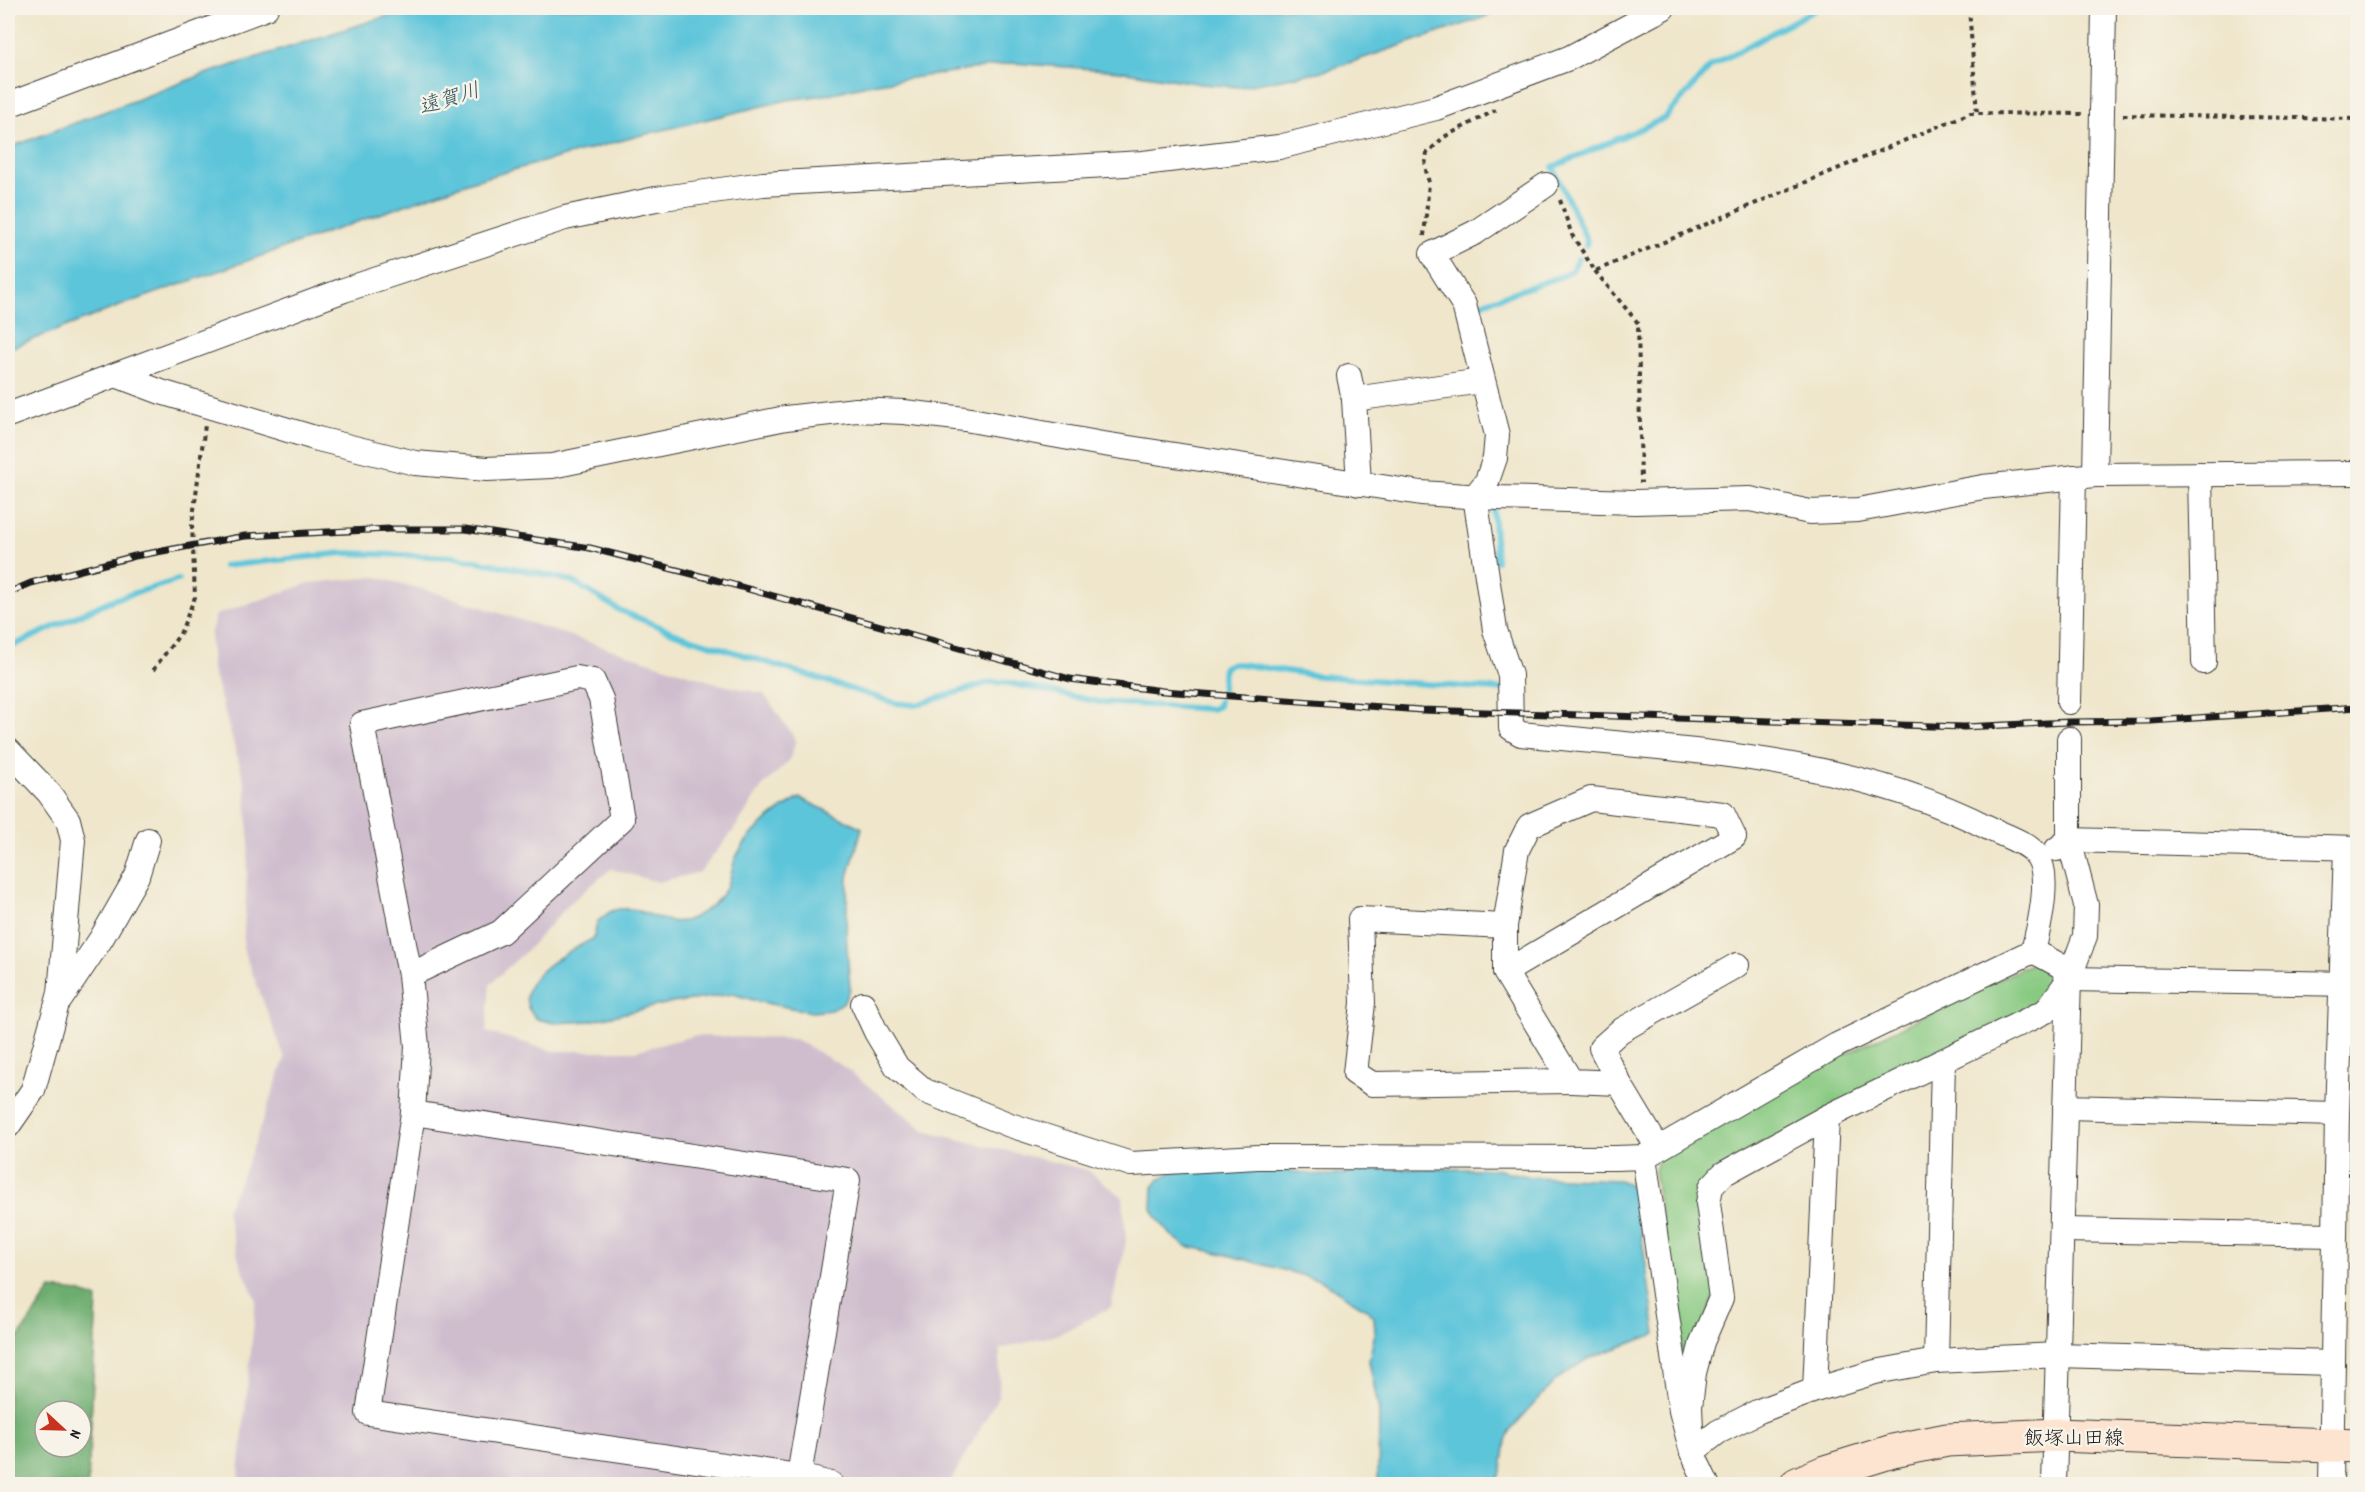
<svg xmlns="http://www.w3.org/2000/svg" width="2365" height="1492" font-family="Dekko,'Klee One',sans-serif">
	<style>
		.industrial { fill: #cfbdce }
		.green { fill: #87c981; stroke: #52724e; stroke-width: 1.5 }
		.forest { fill: #6dad6f; stroke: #446446; stroke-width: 1.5; fill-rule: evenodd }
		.water { fill: #5dc5da; stroke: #3c707b; stroke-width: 1.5 }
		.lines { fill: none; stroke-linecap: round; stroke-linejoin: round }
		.stream { stroke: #5dc5da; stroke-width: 6 }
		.street-casing { stroke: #3c3a36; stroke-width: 26 }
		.secondary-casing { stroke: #3c3a36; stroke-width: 35 }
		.path { stroke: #3c3a36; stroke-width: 4; stroke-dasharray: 4.5 4.5; stroke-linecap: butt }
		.street { stroke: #fff; stroke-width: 24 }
		.secondary { stroke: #fde4d0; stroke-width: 33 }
		.rail-casing { stroke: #1c1c1c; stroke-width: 7 }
		.rail { stroke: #f7f3e8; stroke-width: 4.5; stroke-dasharray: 14; stroke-linecap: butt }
		.labels { text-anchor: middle; stroke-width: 5; stroke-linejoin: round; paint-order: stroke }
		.street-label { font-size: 20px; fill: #1c1c1c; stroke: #f7f3e8 }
		.water-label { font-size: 21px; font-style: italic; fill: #33575e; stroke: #f7f3e8 }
	</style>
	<rect width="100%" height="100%" fill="#f7f3e8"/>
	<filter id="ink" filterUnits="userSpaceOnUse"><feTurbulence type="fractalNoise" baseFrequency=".0167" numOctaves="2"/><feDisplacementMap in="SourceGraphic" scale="12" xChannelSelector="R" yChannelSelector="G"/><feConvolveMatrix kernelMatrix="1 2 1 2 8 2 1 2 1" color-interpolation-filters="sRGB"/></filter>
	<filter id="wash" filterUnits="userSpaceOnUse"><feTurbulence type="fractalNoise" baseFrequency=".008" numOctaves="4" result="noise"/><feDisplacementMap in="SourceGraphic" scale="24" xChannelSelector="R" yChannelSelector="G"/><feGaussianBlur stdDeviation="1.35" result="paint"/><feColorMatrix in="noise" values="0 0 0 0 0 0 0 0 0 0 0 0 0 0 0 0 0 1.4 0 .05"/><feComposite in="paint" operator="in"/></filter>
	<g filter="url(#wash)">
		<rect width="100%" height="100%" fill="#efe6cb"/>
		<!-- industrial -->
		<polygon class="industrial" points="376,577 437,593 719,684 764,694 796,740 789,761 761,788 736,827 700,872 658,882 611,869 570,903 529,948 490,984 486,1032 553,1051 636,1051 693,1036 795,1039 844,1067 927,1132 1087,1170 1123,1197 1126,1242 1111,1307 1059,1334 1000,1349 999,1395 949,1484 238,1484 256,1299 240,1264 226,1210 245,1170 285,1058 243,949 249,839 245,784 212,668 210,635 216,615 310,583"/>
		<!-- green -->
		<polygon class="green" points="2032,963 2052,971 2056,979 2050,997 1710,1176 1715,1295 1693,1355 1682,1355 1654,1170 1661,1155 1799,1077"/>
		<!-- forest -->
		<path class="forest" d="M51,1289L79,1292L97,1299L88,1484H8V1353ZM45,1411H81V1447H45Z"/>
		<!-- water -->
		<g class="water">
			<polygon points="412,8 1506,8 1480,19 1328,70 1240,87 1202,84 1120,71 1013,63 871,84 825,95 787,100 638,136 473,181 125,304 8,349 8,148 202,75"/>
			<path d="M800,798L862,828L848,877L846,931L850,989L844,1002L831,1010L812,1012L760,1002L733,994L665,1004L590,1021L554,1023L537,1019C533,1015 528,1009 527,1004C520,974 572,950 594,938L597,922C601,919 607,913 612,911C639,900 664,932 692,918C708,910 724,897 730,879C732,872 733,863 736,857C750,831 775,812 800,798Z"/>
			<path d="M1266,1166C1298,1172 1330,1182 1361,1169H1494L1532,1177L1619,1180L1629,1184L1635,1191L1656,1334L1587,1359L1555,1381L1512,1428L1506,1441L1502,1469L1495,1484H1378L1379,1410L1369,1361L1375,1332L1374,1317L1366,1309L1320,1280L1224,1254L1186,1246L1171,1235L1157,1218L1152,1209L1153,1187L1158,1181L1171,1172Z"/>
		</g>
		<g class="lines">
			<!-- stream -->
			<g class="stream">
				<polyline points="1586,245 1587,241 1553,167 1665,118 1711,66 1818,8"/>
				<polyline points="1475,311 1474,306 1565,275 1572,270 1578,259"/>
				<polyline points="1493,502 1496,561"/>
				<polyline points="224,566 344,553 454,557 524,570 572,581 619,610 677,634 895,703 916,705 991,682 1009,683 1099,702 1211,709 1218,706 1219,701"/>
				<polyline points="1512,644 1521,674"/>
				<polyline points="8,648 112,600 178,580"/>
				<polyline points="1222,689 1224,667 1231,664 1240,664 1319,676 1506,690"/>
			</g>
		</g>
	</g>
	<g filter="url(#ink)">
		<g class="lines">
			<defs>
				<g id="street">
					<polyline points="8,105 266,8"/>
					<polyline points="116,375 161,392 318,439 415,463 487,469 552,466 786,418 856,410 904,412 965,419 1097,443 1421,493 1498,498 1635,502 1750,499 1810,512 1858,510 1983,487 2095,475 2358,473"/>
					<polyline points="1349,376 1354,399 1359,484"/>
					<polyline points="1354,399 1482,381"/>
					<polyline points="8,415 344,290 565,218 656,199 763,184 1143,163 1279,147 1436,108 1569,58 1663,8"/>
					<polyline points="2200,474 2204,662"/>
					<polyline points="2095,475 2104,8"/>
					<polyline points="2069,702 2074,477"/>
					<polyline points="8,750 49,793 68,820 73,840 60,993 33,1090 8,1126"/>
					<polyline points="2057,849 2069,840 2358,848"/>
					<polyline points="1505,926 1360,919 1363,1003 1355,1073 1372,1084 1571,1081"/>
					<polyline points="2033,951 2061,966 2069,979 2054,1484"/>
					<polyline points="1505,972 1734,837 1723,814 1591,799 1529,826 1517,850 1505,926 1505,972 1571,1081 1619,1083 1658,1148"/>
					<polyline points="410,975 501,932 622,819 601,699 593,681 577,678 362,724 410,975 417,1046 413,1113 368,1413 799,1476 831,1484"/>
					<polyline points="2069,979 2355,984"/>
					<polyline points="60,1000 101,939 137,876 148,840"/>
					<path d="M863,1004L876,1032L897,1067L925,1091L1010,1125L1131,1164L1258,1157L1616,1158L1644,1157L1837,1045L2033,951C2039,928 2051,878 2038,857C2029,843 2005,836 1991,829C1846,754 1680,751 1521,734L1511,728L1510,675L1495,630L1475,496L1487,481L1495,458L1497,435L1464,305L1432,254L1476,232L1546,185"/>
					<polyline points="1619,1083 1601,1048 1620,1031 1737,965"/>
					<polyline points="2065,1107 2337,1114"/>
					<polyline points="413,1113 848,1180 799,1476"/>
					<polyline points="1644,1157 1681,1411 1692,1452 1718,1432 1759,1411 1815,1390 1875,1372 1936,1361 2058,1355 2333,1363"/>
					<polyline points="2062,1230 2335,1235"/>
					<polyline points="1936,1361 1943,1062"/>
					<polyline points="1815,1390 1827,1117"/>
					<polyline points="1707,1484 1692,1452 1690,1407 1694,1373 1702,1342 1721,1298 1708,1203 1711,1187 1723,1174 1827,1117 2046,1011 2069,979 2085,936 2086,905 2069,840 2069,739"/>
					<polyline points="2331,1484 2337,1114 2346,848"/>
				</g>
				<polyline id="secondary" points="1797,1484 1825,1472 1893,1451 1947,1440 2056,1435 2358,1446"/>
			</defs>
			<!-- street casing -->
			<use href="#street" class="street-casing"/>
			<!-- secondary casing -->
			<use href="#secondary" class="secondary-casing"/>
			<!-- path -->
			<g class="path">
				<polyline points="1969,8 1977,113"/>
				<polyline points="2123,115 2358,119"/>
				<polyline points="1560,200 1572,235 1595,271 1970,113 2083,114"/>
				<polyline points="1424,236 1429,183 1425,166 1427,153 1444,137 1496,110"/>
				<polyline points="1595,271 1638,323 1641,483"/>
				<polyline points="153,670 180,634 195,597 192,525 205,425"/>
			</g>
			<!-- street -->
			<use href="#street" class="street"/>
			<!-- secondary -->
			<use href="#secondary" class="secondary"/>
			<defs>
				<polyline id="rail" points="8,593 31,583 135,556 245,536 389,529 465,529 590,548 716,580 1070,679 1163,691 1421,710 1964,727 2069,722 2151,721 2358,707"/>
			</defs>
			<!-- rail casing -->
			<use href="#rail" class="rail-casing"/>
			<!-- rail -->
			<use href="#rail" class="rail"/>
		</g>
	</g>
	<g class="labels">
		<!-- street labels -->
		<g class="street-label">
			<text x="2074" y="1444">飯塚山田線</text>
		</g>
		<!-- water labels -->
		<g class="water-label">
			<text transform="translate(449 98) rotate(-17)" y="7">遠賀川</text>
		</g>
	</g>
	<!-- margin -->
	<rect width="2365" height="1492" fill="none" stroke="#f7f3e8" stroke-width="30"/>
	<!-- north arrow -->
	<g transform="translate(63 1429) rotate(112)"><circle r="28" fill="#f7f3e8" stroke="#9f9d96" stroke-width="1.5"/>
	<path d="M0-4.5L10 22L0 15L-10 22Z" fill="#c8321e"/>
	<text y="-9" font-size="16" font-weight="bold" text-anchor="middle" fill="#1c1c1c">N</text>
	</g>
</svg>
